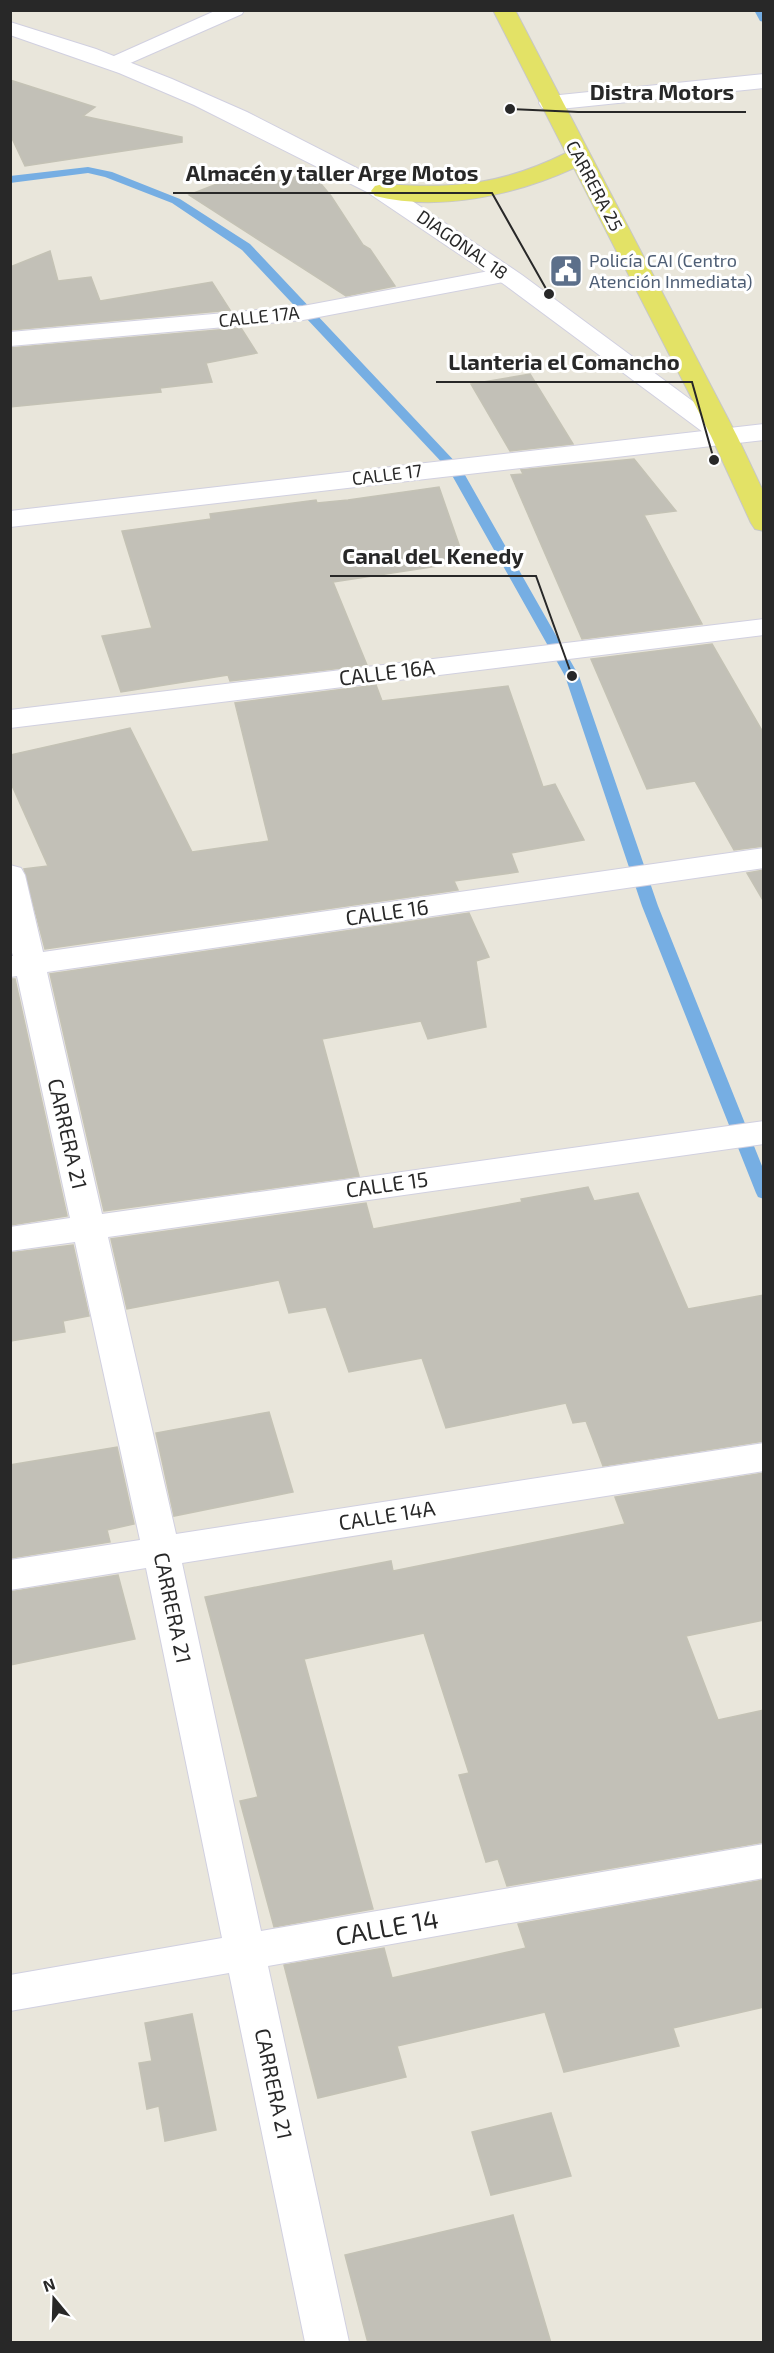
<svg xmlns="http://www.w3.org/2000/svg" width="774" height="2353" font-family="'Exo 2',sans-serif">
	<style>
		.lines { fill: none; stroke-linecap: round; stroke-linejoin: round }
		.stream { fill: #76aee3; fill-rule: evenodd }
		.building { fill: #c2c0b7; stroke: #c4c2b5; stroke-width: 1.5 }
		.lane-casing { stroke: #d1d0e0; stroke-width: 2 }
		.street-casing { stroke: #d1d0e0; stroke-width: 2 }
		.secondary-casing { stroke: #d1d0e0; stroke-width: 2 }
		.primary-casing { stroke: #c7c7c7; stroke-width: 2 }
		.lane { fill: #fff; fill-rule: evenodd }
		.street { fill: #fff; fill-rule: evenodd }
		.secondary { fill: #fff; fill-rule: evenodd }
		.primary { fill: #e3e266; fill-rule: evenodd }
		.labels { text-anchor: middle; stroke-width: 6; stroke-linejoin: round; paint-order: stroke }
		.far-street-label { font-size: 18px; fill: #282828; stroke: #fff }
		.far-service-label { font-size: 18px; fill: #4e5e75; stroke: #fff; text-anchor: start }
		.street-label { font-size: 21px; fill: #282828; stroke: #fff }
		.near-street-label { font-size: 26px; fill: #282828; stroke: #fff }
		.leader { fill: none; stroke: #282828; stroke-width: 2 }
		.callout-dot { fill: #282828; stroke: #fff; stroke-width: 2 }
		.callout-label { font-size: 22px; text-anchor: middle; font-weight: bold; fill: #282828; stroke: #fff; stroke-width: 6; stroke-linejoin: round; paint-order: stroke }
	</style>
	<rect width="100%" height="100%" fill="#e9e6db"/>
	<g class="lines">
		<!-- stream -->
		<g class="stream">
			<polygon points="754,10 764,10 764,22 760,21"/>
			<polygon points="88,167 112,172 180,199 250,244 461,468 579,676 658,906 764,1171 764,1199 758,1197 756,1193 642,906 565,676 449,470 242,250 172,203 105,177 88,173 10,183 10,176"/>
		</g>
	</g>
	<!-- building -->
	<g class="building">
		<polygon points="10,80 95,107 83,116 182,137 182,142 25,166 10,134"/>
		<polygon points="247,172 265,184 312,173 331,196 363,245 370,249 395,286 346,296 189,195"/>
		<polygon points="50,251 58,281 91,277 100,301 212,282 230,310 10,330 10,267"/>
		<polygon points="241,328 257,353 206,363 212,382 160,388 161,392 10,407 10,348"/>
		<polygon points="530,374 573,444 510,451 471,384"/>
		<polygon points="634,459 676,511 644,515 702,624 582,639 511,475 523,474 521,470"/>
		<polygon points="439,487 465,562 333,582 367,665 230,681 228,675 121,692 102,636 152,628 122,531 211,519 210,514 255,508 316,500 317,503 348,500"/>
		<polygon points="712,644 764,734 764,846 734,850 695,781 647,789 591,659"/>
		<polygon points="376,685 382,701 508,686 543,787 555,784 584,840 511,853 518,872 454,881 458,890 45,949 24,869 48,866 10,781 10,755 130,728 192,852 269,841 235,703"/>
		<polygon points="764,870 764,902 747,873"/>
		<polygon points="469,913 489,957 476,961 486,1027 428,1039 421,1021 322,1039 359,1176 104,1211 50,974"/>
		<polygon points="10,979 15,979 67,1216 10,1225"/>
		<polygon points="588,1187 594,1201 638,1193 688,1309 764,1295 764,1441 603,1466 586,1421 573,1423 566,1403 446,1428 422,1358 349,1372 326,1307 289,1313 279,1280 127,1309 111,1239 366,1203 373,1229 522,1202 521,1199"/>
		<polygon points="73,1245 89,1316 63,1321 65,1332 10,1341 10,1253"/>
		<polygon points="269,1412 293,1492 174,1516 156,1433"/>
		<polygon points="117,1447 134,1524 107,1530 110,1542 10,1558 10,1465"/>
		<polygon points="764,1473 764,1620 686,1636 718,1720 764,1710 764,1842 507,1886 498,1859 486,1862 459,1775 469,1773 424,1633 304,1659 373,1909 274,1927 240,1801 258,1797 205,1597 391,1561 393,1571 625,1524 615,1497"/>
		<polygon points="118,1575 135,1639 10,1665 10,1592"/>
		<polygon points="764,1880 764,2007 673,2028 679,2046 564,2072 545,2012 397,2046 406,2077 318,2098 284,1965 384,1948 392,1978 526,1948 518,1924"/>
		<polygon points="192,2014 216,2130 165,2141 159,2106 147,2109 139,2063 152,2061 145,2023"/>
		<polygon points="551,2113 571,2176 491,2195 472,2132"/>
		<polygon points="513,2215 551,2343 368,2343 345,2255"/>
	</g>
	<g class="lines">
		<defs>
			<polygon id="lane" points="217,10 244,10 242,14 119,68 105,68 102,64 105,60"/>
			<g id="street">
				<polygon points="764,74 764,88 550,110 542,108 539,103 542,98 550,96"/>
				<polygon points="505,268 514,270 517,275 514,280 303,320 10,346 10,332 303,306"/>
				<polygon points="764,424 764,440 10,527 10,511"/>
				<polygon points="764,619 764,635 10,728 10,710"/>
				<polygon points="764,848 764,868 47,972 102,1214 764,1121 764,1144 108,1237 176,1534 764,1443 764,1471 182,1563 261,1931 764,1844 764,1878 268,1966 349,2342 305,2342 229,1973 10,2011 10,1975 222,1938 146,1568 10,1590 10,1560 140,1540 75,1242 10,1251 10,1227 70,1218 17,976 10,977 10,956 13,956 10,946 10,865 21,868 25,875 43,952"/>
			</g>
			<polygon id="secondary" points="10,22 96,49 172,79 247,112 384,182 522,275 733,431 737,436 733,441 724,444 715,441 505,285 367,192 194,105 119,73 10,35"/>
			<path id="primary" d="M493,10H515L737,436L764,493V531L755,529L751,523L711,436L574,168C515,195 439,212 375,196L371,191L375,186L383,184C453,189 502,185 566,153Z"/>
		</defs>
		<!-- lane casing -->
		<use href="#lane" class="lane-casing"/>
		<!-- street casing -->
		<use href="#street" class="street-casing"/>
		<!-- secondary casing -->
		<use href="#secondary" class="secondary-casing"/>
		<!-- primary casing -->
		<use href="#primary" class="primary-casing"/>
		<!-- lane -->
		<use href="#lane" class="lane"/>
		<!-- street -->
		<use href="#street" class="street"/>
		<!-- secondary -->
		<use href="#secondary" class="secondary"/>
		<!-- primary -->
		<use href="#primary" class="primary"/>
	</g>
	<!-- icons -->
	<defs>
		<symbol id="civic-square" viewBox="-11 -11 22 22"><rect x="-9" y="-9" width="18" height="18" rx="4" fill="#5c6f8a" stroke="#fff"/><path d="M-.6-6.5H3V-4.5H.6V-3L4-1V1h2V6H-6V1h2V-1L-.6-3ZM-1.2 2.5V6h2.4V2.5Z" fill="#fff"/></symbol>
	</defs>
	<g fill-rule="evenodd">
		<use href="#civic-square" x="547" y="252" width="38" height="38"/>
	</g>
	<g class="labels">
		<!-- far-street labels -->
		<g class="far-street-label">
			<text transform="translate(594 186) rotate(62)" y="6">CARRERA 25</text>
			<text transform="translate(462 245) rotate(35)" y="6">DIAGONAL 18</text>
			<text transform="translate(259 317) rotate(-6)" y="6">CALLE 17A</text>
			<text transform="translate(387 475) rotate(-7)" y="6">CALLE 17</text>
		</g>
		<!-- far-service labels -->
		<g class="far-service-label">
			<text x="589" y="267">Policía CAI (Centro<tspan x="589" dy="21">Atención Inmediata)</tspan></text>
		</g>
		<!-- street labels -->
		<g class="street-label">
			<text transform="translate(387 673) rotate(-7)" y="7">CALLE 16A</text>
			<text transform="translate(387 913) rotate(-8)" y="7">CALLE 16</text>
			<text transform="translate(67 1134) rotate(77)" y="7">CARRERA 21</text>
			<text transform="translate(387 1185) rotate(-8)" y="7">CALLE 15</text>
			<text transform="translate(387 1516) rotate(-9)" y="7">CALLE 14A</text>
			<text transform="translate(172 1608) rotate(78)" y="7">CARRERA 21</text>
			<text transform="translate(273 2084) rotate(78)" y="7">CARRERA 21</text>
		</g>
		<!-- near-street labels -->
		<g class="near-street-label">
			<text transform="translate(387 1928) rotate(-10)" y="9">CALLE 14</text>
		</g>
	</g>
	<!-- callouts -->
	<path class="leader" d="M510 109L578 112H746M549 294L492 193H173M714 460L692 382H436M572 676L536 576H330"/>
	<g class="callout-dot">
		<circle cx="510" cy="109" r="6"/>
		<circle cx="549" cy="294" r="6"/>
		<circle cx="714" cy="460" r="6"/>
		<circle cx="572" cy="676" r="6"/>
	</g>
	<g class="callout-label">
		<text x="662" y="100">Distra Motors</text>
		<text x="332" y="181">Almacén y taller Arge Motos</text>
		<text x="564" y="370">Llanteria el Comancho</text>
		<text x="433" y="564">Canal deL Kenedy</text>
	</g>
	<!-- border -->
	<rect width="774" height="2353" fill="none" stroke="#282828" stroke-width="24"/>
	<!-- north arrow -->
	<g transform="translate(54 2299) rotate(341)" stroke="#ffffff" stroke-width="4.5" paint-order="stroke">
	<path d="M0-4.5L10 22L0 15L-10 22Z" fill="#282828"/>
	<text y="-9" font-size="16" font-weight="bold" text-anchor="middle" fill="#282828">N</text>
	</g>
</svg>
